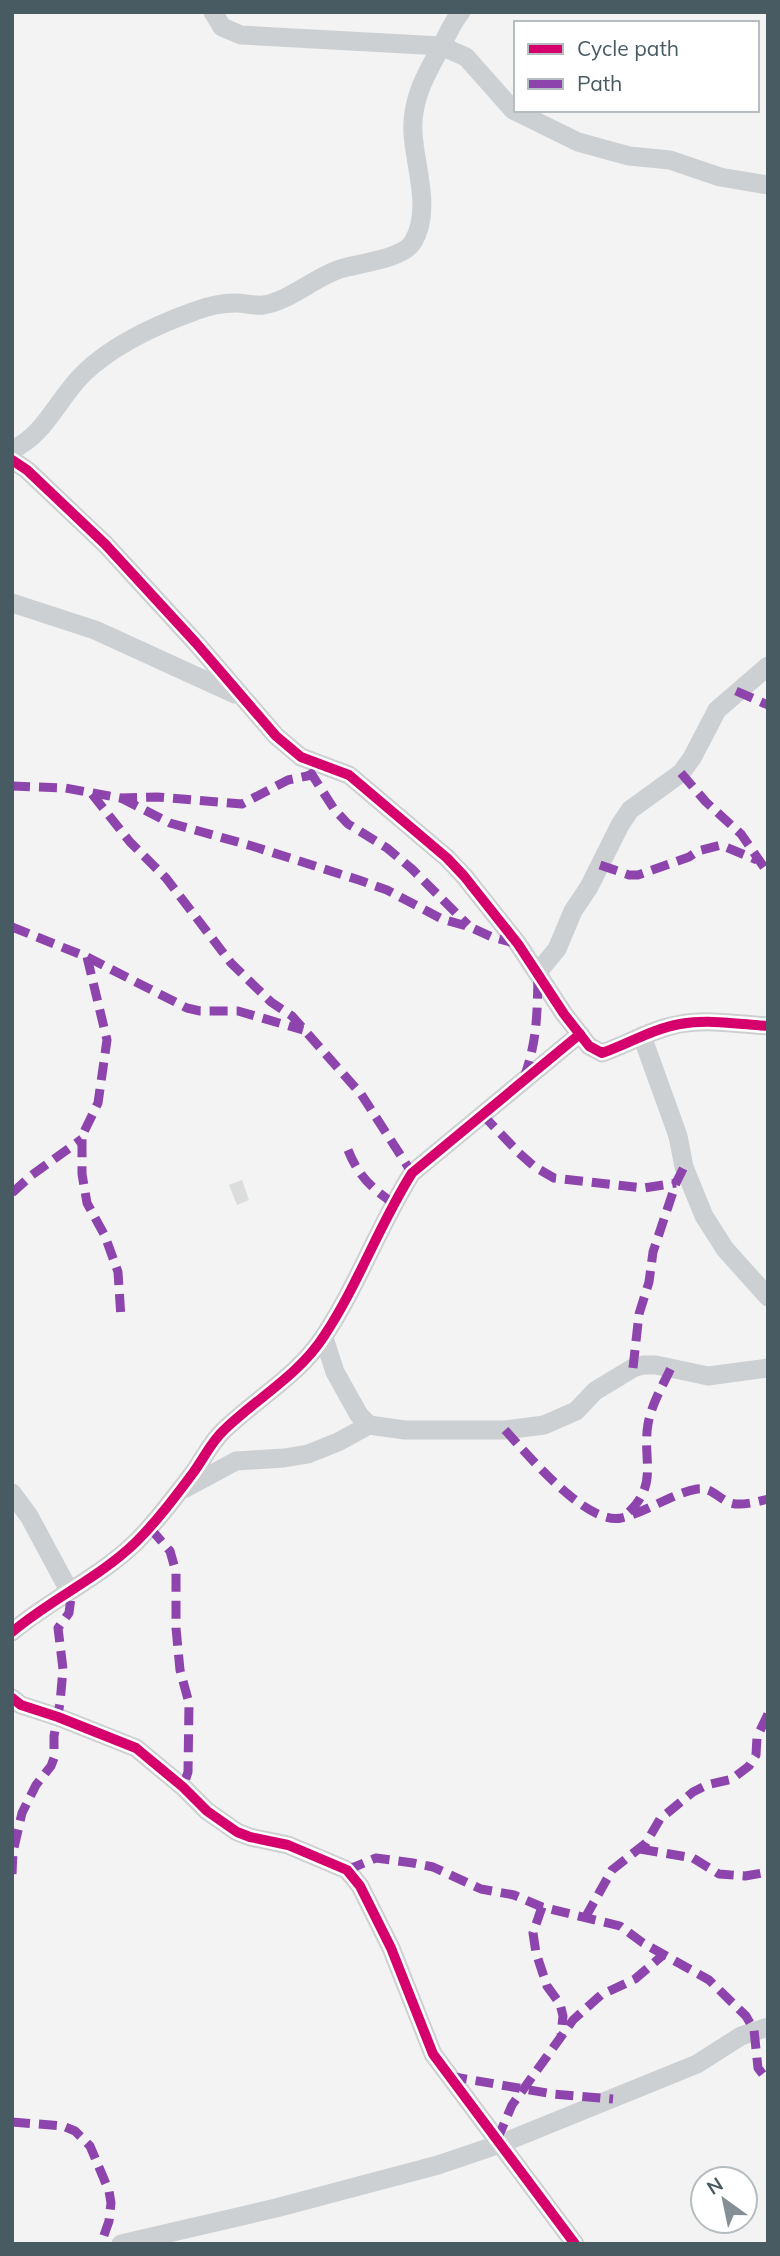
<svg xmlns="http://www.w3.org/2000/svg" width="780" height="2256" font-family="Mulish,sans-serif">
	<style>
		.building { fill: #dbdcdc }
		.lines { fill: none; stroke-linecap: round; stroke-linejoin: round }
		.minor { stroke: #cdd0d2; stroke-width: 19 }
		.quiet { stroke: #8e44ad; stroke-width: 9; stroke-dasharray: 18 9; stroke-linecap: butt }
		.cycleway-casing { stroke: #fff; stroke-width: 15 }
		.cycleway { stroke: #d6006c; stroke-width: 10 }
	</style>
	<rect width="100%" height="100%" fill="#f4f3f3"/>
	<!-- building -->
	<polygon class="building" points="242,1180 249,1200 237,1205 229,1185"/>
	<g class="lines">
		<!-- minor -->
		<g class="minor">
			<polyline points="213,12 222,27 241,35 441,46 466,57 513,110 578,142 629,156 670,160 720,177 768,185"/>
			<path d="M12,450C46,434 58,398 84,373C113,345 156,325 195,311C208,306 222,303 236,303C245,303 254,306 263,305C288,302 315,277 340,269C359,263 403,259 413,242C432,210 415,168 413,133C411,101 425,76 440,49C447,36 451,24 461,12"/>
			<path d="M12,460L27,470L105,544L196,643L276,736L301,757L349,775L447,858L464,876L518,944L564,1014L589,1046L602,1053C628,1044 652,1029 680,1024C709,1019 738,1024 768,1026"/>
			<polyline points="12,603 95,630 235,694"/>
			<polyline points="538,972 557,949 573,911 589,887 620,825 630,810 681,773 692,758 717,710 768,666"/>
			<polyline points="642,1036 678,1136 684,1167 704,1216 725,1249 768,1297"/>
			<polyline points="324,1338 335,1372 359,1415 369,1425 405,1430 505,1430 544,1425 576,1411 595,1391 633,1368 643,1365 656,1365 708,1376 768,1368"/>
			<polyline points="184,1489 236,1461 284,1458 308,1454 338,1442 369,1425"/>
			<polyline points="12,1493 29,1516 65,1583 72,1590"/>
			<path d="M12,1632C51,1599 99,1578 136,1542C157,1521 175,1497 193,1473C204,1458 211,1442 224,1430C257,1398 299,1375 324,1336C358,1285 379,1225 412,1173L580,1034"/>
			<polyline points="12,1698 21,1705 58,1717 136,1748 183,1787 207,1811 237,1832 250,1837 288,1845 347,1870 360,1886 391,1948 433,2054 575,2244"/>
			<polyline points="121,2244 276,2208 438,2165 500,2144 697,2064 741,2036 768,2027"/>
		</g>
		<!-- quiet -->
		<g class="quiet">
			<polyline points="736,691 768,705"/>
			<polyline points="309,770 334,809 348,824 387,848 412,869 468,925"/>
			<polyline points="681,773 706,802 741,834 768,873"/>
			<polyline points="12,786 65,788 121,798 157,797 242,804 288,780 312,775"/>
			<polyline points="92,794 130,842 166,878 231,963 271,1002 292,1016 361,1094 412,1173"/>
			<polyline points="121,798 170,823 252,846 359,880 387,890 442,919 470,927 492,937 518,944"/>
			<polyline points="600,865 629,875 638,875 689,857 698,851 721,845 757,860"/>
			<polyline points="12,927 87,957 187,1008 200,1011 238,1011 303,1030"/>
			<polyline points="87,957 107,1040 98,1103 82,1136 82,1174 87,1203 105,1236 118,1272 121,1318"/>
			<path d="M524,1078C537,1041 537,1017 538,978"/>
			<polyline points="482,1114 519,1153 535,1167 554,1178 644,1188 676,1183"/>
			<path d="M348,1150C358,1175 371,1188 393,1203"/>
			<polyline points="12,1193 32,1175 82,1139"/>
			<polyline points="633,1368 639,1314 649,1282 653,1252 676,1183 684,1167"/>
			<path d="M505,1430C528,1455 586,1525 621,1518C647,1512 671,1494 697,1489C713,1487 718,1499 731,1503C741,1506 757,1502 768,1499"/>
			<path d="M629,1512C659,1483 642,1460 648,1424C652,1403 662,1387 671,1368"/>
			<polyline points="150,1528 170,1551 176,1572 176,1628 180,1670 189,1703 188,1772 183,1787"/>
			<polyline points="640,1849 693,1858 719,1874 745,1876 768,1872"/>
			<polyline points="347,1870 376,1858 413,1863 433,1867 481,1889 514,1895 542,1907 620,1926 643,1943 709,1980 746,2016 754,2030 758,2068 768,2081"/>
			<polyline points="12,1874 13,1852 22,1813 36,1785 51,1766 54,1758 54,1736 60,1703 63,1669 58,1628 69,1613 72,1590"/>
			<polyline points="542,1907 533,1933 536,1953 547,1986 560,2004 563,2016 561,2035"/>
			<polyline points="585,1918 612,1870 646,1843 660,1819 693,1792 707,1785 732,1779 749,1766 756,1755 757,1737 768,1714"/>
			<polyline points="449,2076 553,2094 613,2099"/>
			<polyline points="12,2122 63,2126 75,2131 90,2146 109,2191 111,2203 109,2221 101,2244"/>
			<polyline points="497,2140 512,2105 573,2020 601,1995 635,1979 663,1955"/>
		</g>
		<defs>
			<g id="cycleway">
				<path d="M12,460L27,470L105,544L196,643L276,736L301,757L349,775L447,858L464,876L518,944L564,1014L589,1046L602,1053C628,1044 652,1029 680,1024C709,1019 738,1024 768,1026"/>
				<path d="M12,1632C51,1599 99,1578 136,1542C157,1521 175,1497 193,1473C204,1458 211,1442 224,1430C257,1398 299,1375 324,1336C358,1285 379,1225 412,1173L580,1034"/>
				<polyline points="12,1698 21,1705 58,1717 136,1748 183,1787 207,1811 237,1832 250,1837 288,1845 347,1870 360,1886 391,1948 433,2054 575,2244"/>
			</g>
		</defs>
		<!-- cycleway casing -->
		<use href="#cycleway" class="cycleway-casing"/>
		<!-- cycleway -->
		<use href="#cycleway" class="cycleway"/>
	</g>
	<!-- border -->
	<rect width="780" height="2256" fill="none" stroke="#485a62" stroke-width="28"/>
	<!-- legend -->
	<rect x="514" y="21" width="245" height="91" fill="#ffffff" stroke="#b6bdc0" stroke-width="2"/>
	<rect x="528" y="44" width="35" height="10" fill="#d6006c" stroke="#b6bdc0" stroke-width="2"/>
	<text x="577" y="56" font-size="21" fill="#485a62">Cycle path</text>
	<rect x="528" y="79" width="35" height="10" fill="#8e44ad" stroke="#b6bdc0" stroke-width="2"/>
	<text x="577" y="91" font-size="21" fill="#485a62">Path</text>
	<!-- north arrow -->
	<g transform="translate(724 2200) rotate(327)"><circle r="33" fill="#ffffff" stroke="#b6bdc0" stroke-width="2"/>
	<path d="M0-5L12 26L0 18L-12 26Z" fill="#849095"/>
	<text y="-10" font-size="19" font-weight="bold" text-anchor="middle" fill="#485a62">N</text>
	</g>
</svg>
